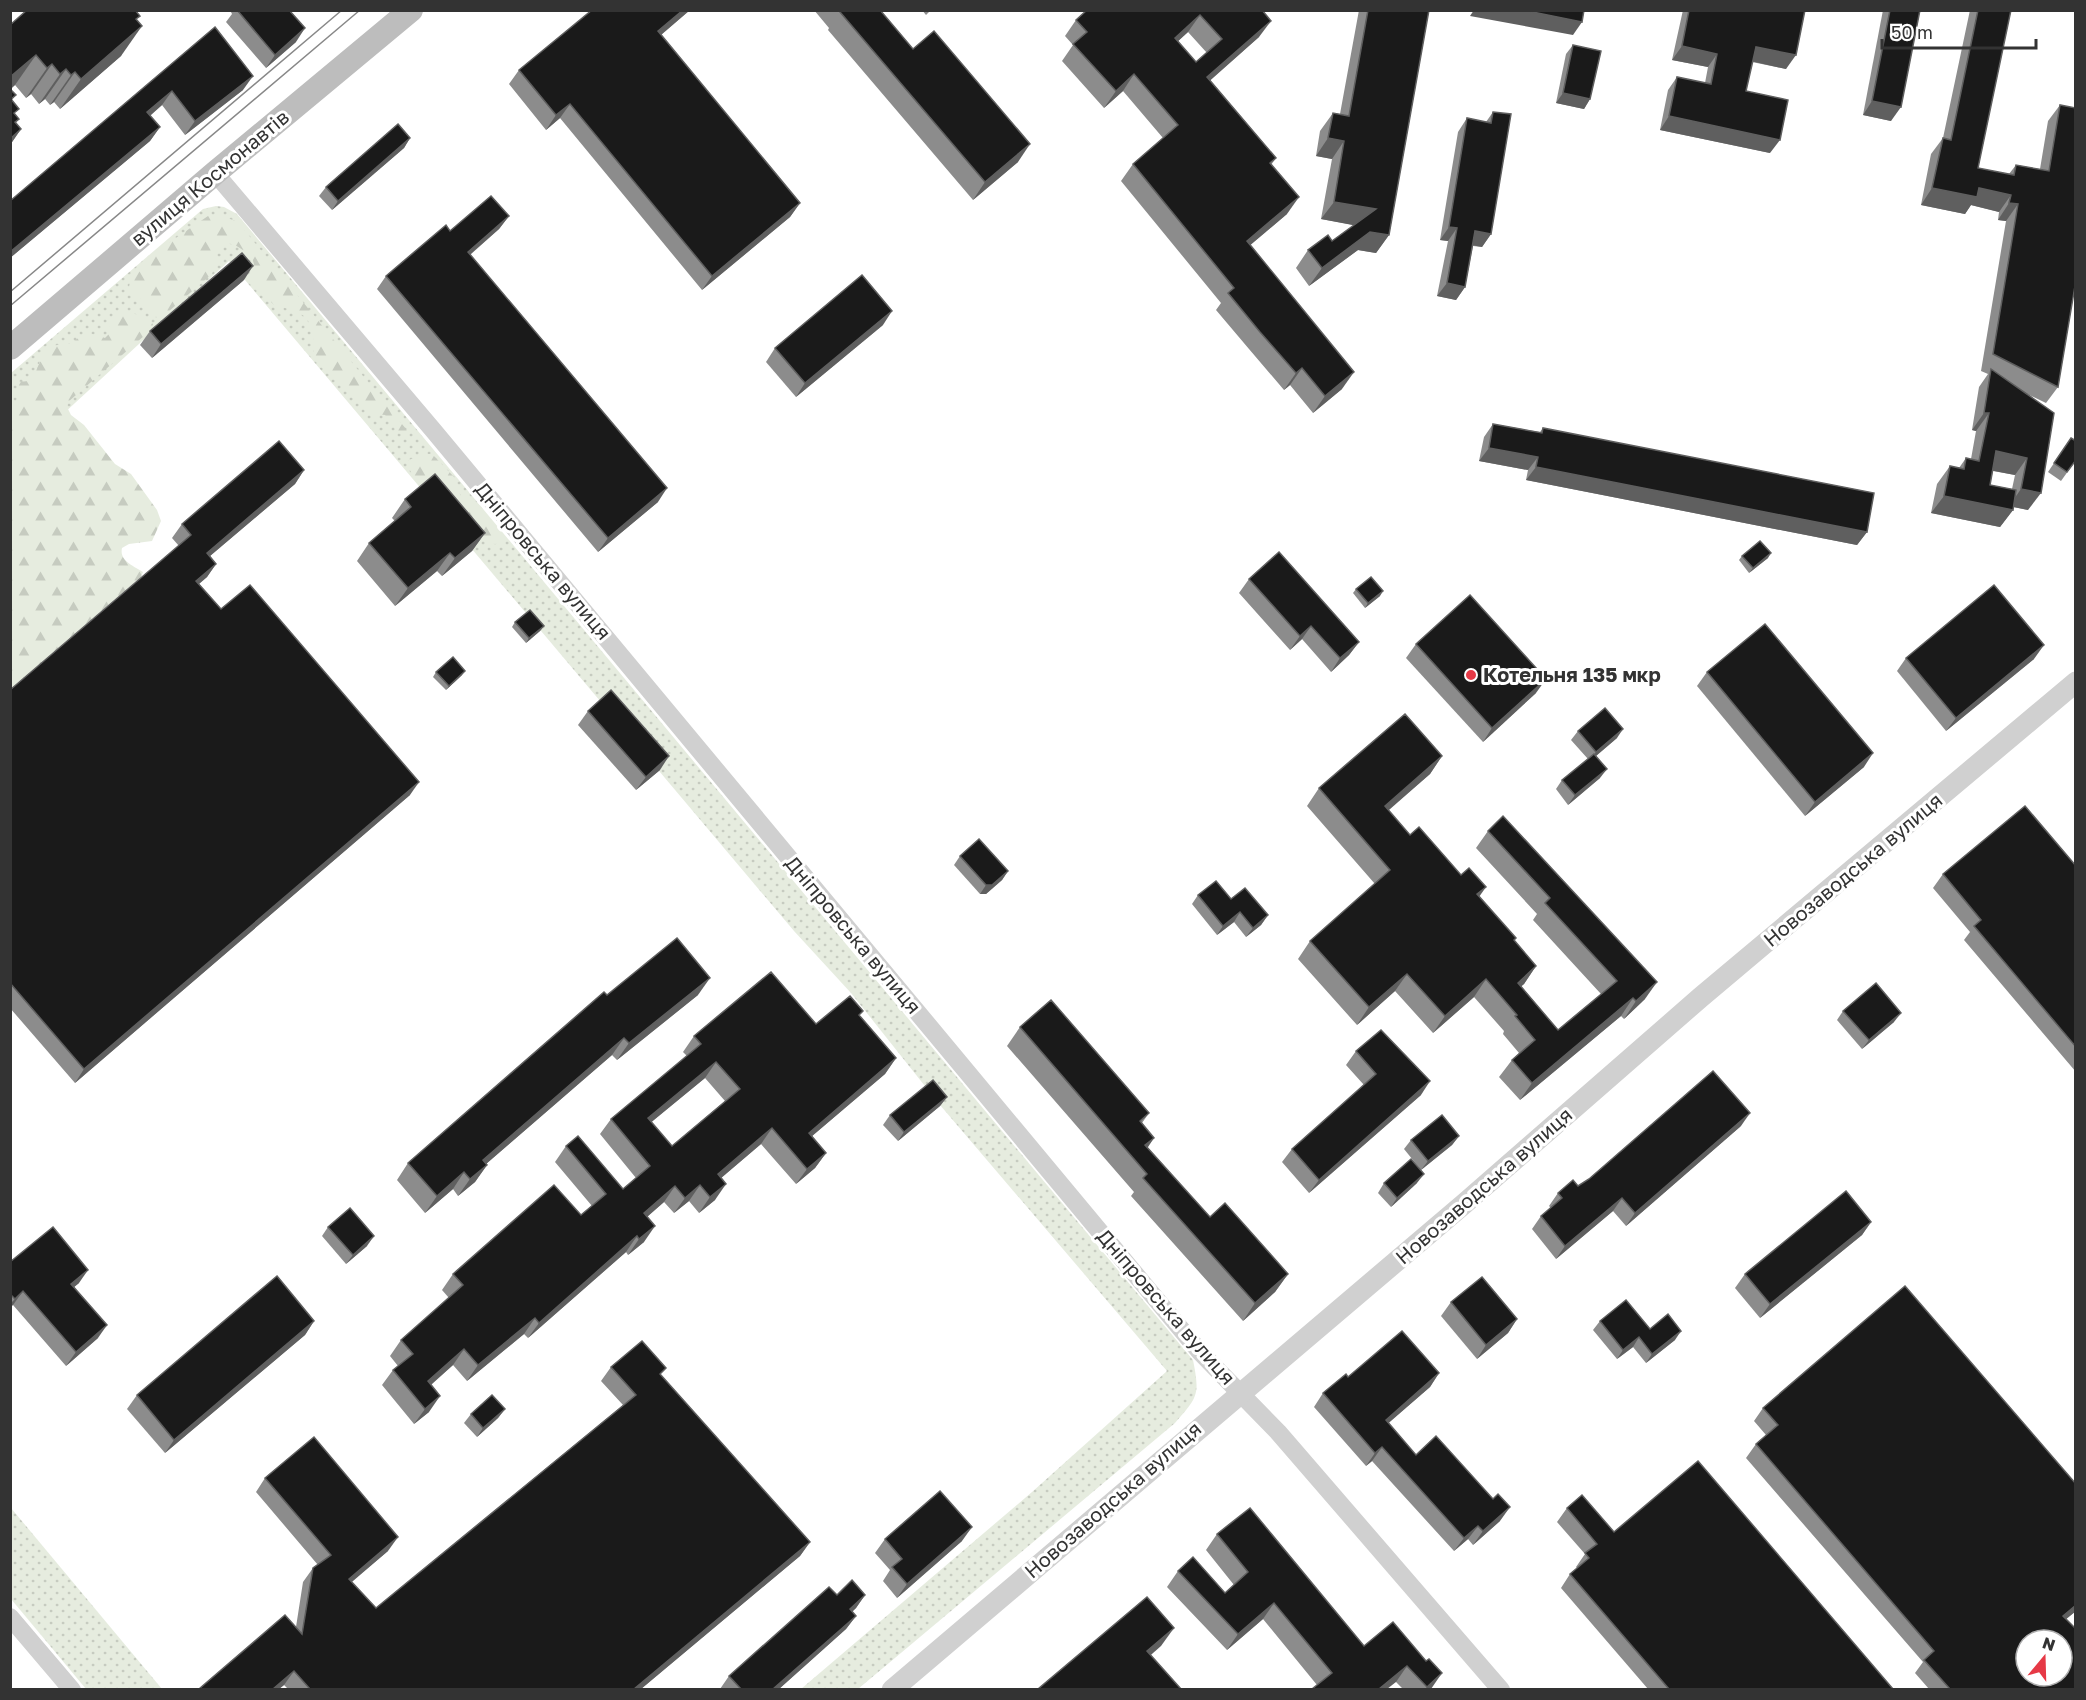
<svg xmlns="http://www.w3.org/2000/svg" width="2086" height="1700" font-family="'Golos Text',sans-serif">
	<style>
		.green { fill: url(#green-dots) }
		.forest { fill: url(#forest-firs) }
		.lines { fill: none; stroke-linecap: round; stroke-linejoin: round }
		.minor { stroke: #d0d0d0; stroke-width: 18 }
		.tertiary { stroke: #d0d0d0; stroke-width: 21 }
		.secondary { stroke: #bdbdbd; stroke-width: 24 }
		.tram { stroke: #888; stroke-width: 1.5 }
		.wall { fill: #8c8c8c; fill-rule: evenodd }
		.shaded-wall { fill: #5f5f5f }
		.building { fill: #1a1a1a; stroke: #5f5f5f; stroke-width: 1.5; fill-rule: evenodd }
		.poi-dot { fill: #e63946; stroke: #fff; stroke-width: 2 }
		.labels { text-anchor: middle; stroke-width: 6; stroke-linejoin: round; paint-order: stroke }
		.street-label { font-size: 20px; fill: #333; stroke: #fff }
		.poi-label { font-size: 20px; font-weight: bold; fill: #333; stroke: #fff; text-anchor: start }
	</style>
	<defs>
		<pattern id="green-dots" width="8" height="8" patternUnits="userSpaceOnUse" patternTransform="scale(1.5)"><rect width="8" height="8" fill="#e6ecdf"/><path d="M2 2h.1M6 6h.1" fill="none" stroke="#c6cbc0" stroke-width="1.8" stroke-linecap="round"/></pattern>
		<pattern id="forest-firs" width="22" height="20" patternUnits="userSpaceOnUse" patternTransform="scale(1.5)"><rect width="22" height="20" fill="#e6ecdf"/><path d="M5 1l3.5 6h-7zM16 11l3.5 6h-7z" fill="#c6cbc0"/></pattern>
	</defs>
	<rect width="100%" height="100%" fill="#fff"/>
	<!-- green -->
	<g class="green">
		<path d="M216,206L224,207L237,214L1193,1360C1200,1395 1198,1397 1175,1423L858,1689H801L1032,1492L1167,1371L940,1105L851,993L794,931L229,261L11,462V373L203,209Z"/>
		<polygon points="11,1508 162,1689 86,1689 11,1599"/>
	</g>
	<!-- forest -->
	<g class="forest">
		<polygon points="217,214 238,222 406,429 408,435 398,433 385,415 367,413 326,366 314,357 313,334 307,318 296,311 274,305 250,280 249,274 254,264 251,255 235,245 227,243 216,248 215,265 212,274 161,318 154,317 141,299 132,296 128,292 130,282 137,273 167,244 208,216"/>
		<path d="M120,311L140,315L153,324L152,329L68,402L67,407L71,415L84,425L115,464L131,474L157,510L161,521L152,541L129,544L122,548C119,561 134,566 143,572L141,577L11,689V403H15L17,399L19,382C23,381 29,382 32,379C36,376 36,370 38,366C44,351 53,342 70,344C86,332 86,331 105,338L109,334C109,323 109,315 120,311Z"/>
		<path d="M427,454H432L456,479L457,489L461,496L473,500L503,536L504,540C489,552 485,534 474,527C469,524 461,524 456,521C444,515 411,477 407,464L409,460C415,457 420,458 427,454Z"/>
	</g>
	<g class="lines">
		<!-- minor -->
		<g class="minor">
			<polyline points="215,173 433,430 1200,1352 1278,1432 1501,1690"/>
			<polyline points="10,1617 72,1690"/>
		</g>
		<!-- tertiary -->
		<polyline class="tertiary" points="892,1690 1465,1203 1701,997 2076,682"/>
		<!-- secondary -->
		<polyline class="secondary" points="10,348 215,173 411,10"/>
		<!-- tram -->
		<g class="tram">
			<polyline points="10,292 342,10"/>
			<polyline points="10,306 360,10"/>
		</g>
	</g>
	<!-- wall -->
	<g class="wall">
		<polygon points="230,10 292,10 290,12 296,42 266,68 226,22 232,14"/>
		<polygon points="592,10 690,10 661,35 800,203 790,217 702,290 560,118 546,130 509,84 519,70"/>
		<polygon points="814,10 880,10 913,49 1018,162 973,200 828,30 829,28"/>
		<polygon points="922,10 931,10 926,15"/>
		<path d="M1262,10L1259,37L1210,80L1276,158L1271,165L1287,214L1250,245L1342,389L1313,413L1290,385L1284,390L1249,349L1216,310L1221,303L1121,181L1133,164L1163,138L1123,91L1104,108L1062,61L1073,45L1065,36L1076,20ZM1188,32L1207,53L1196,62L1178,41Z"/>
		<polygon points="1359,10 1429,10 1389,235 1376,253 1358,250 1309,286 1296,268 1308,250 1332,241 1354,225 1321,219 1332,159 1316,156 1320,131 1333,113 1340,114"/>
		<polygon points="1683,10 1805,10 1786,69 1752,62 1746,91 1770,153 1660,130 1668,90 1677,77 1705,83 1708,67 1672,60"/>
		<polygon points="1883,10 1920,10 1891,121 1863,115"/>
		<path d="M1970,10H2011L1978,168L2009,174L2016,165L2040,169L2048,121L2060,105L2058,387L2046,403L2023,392L2054,413L2028,510L2013,507V510L2000,527L1931,513L1937,484L1950,466L1959,468L1966,458L1971,459L1976,431L1972,430L1979,387L1988,374L1981,371L2006,221L1998,220L1999,212L1971,205L1965,214L1921,205L1931,154L1943,138ZM1993,471L2015,475L2012,489L1990,485Z"/>
		<polygon points="136,11 137,20 121,56 60,109 54,102 50,105 45,99 39,104 31,94 26,98 15,85 11,89 16,95 12,100 15,115 19,119 16,123 21,129 10,145 10,25"/>
		<polygon points="215,27 243,90 185,135 162,105 150,116 160,127 150,141 10,258 10,201"/>
		<polygon points="1573,45 1590,99 1584,109 1556,103 1566,54"/>
		<polygon points="1493,112 1491,234 1482,247 1473,246 1465,287 1456,300 1437,296 1448,241 1440,240 1458,132 1467,118 1486,122"/>
		<polygon points="410,138 404,148 332,210 319,196 326,187"/>
		<polygon points="509,216 499,229 470,255 658,502 598,552 377,289 386,276 450,231"/>
		<polygon points="244,280 152,358 140,345 150,331"/>
		<polygon points="883,325 796,397 766,362 775,348"/>
		<polygon points="1493,424 1540,432 1543,428 1867,532 1857,545 1526,480 1528,470 1479,461 1484,437"/>
		<polygon points="2071,438 2076,460 2061,481 2048,472"/>
		<polygon points="304,470 295,484 210,556 216,564 207,577 199,584 221,609 410,795 75,1083 10,1008 10,690 179,546 172,538 182,524"/>
		<polygon points="405,499 485,533 472,551 442,576 437,571 395,606 357,561 369,543 395,521 392,518"/>
		<polygon points="1742,556 1768,558 1749,573 1739,560"/>
		<polygon points="1249,579 1359,642 1349,655 1331,672 1302,639 1290,650 1239,593"/>
		<polygon points="1356,589 1380,596 1365,608 1353,593"/>
		<polygon points="515,622 544,626 540,631 526,643 512,627"/>
		<polygon points="1416,644 1536,693 1483,742 1406,658"/>
		<polygon points="1906,658 2034,659 1946,731 1897,671"/>
		<polygon points="436,672 462,675 446,690 433,677"/>
		<polygon points="1707,672 1864,767 1805,816 1697,686"/>
		<polygon points="588,711 660,770 636,790 578,725"/>
		<polygon points="1578,731 1617,738 1596,756 1600,778 1568,805 1556,789 1562,780 1588,759 1571,740"/>
		<polygon points="1442,756 1430,774 1388,810 1410,835 1479,897 1516,938 1514,941 1536,966 1524,984 1521,986 1558,1030 1601,994 1533,920 1537,914 1476,848 1488,831 1645,999 1624,1019 1621,1016 1520,1100 1499,1077 1512,1060 1519,1053 1503,1034 1504,1031 1474,997 1433,1033 1395,991 1357,1025 1298,959 1310,941 1375,884 1307,806 1319,788"/>
		<polygon points="960,856 1008,871 1002,880 986,894 980,894 954,865"/>
		<polygon points="2076,866 2076,1072 1964,940 1970,932 1933,888 1943,874"/>
		<polygon points="1198,895 1231,899 1268,915 1261,925 1246,937 1234,922 1217,935 1192,904"/>
		<polygon points="607,995 698,995 617,1060 612,1055 486,1164 487,1165 475,1182 458,1196 453,1189 425,1213 397,1180 408,1163"/>
		<polygon points="1843,1011 1894,1022 1862,1049 1837,1020"/>
		<path d="M860,1016L896,1058L885,1074L812,1136L826,1153L815,1168L796,1184L761,1144L721,1178L715,1200L699,1213L689,1201L674,1213L664,1202L647,1217L644,1242L628,1255L626,1252L528,1338L524,1334L467,1381L453,1365L431,1385L429,1412L414,1424L382,1385L393,1370L398,1366L390,1356L401,1340L449,1298L442,1290L453,1274L581,1215L592,1206L555,1162L566,1146L623,1189L636,1178L600,1134L611,1119L687,1056L683,1052L694,1036L816,1024ZM705,1078L725,1101L672,1146L651,1122Z"/>
		<polygon points="1020,1027 1149,1113 1142,1123 1154,1138 1147,1147 1210,1217 1288,1274 1275,1292 1243,1321 1131,1196 1134,1192 1007,1046"/>
		<polygon points="1356,1051 1421,1095 1309,1193 1282,1162 1292,1149 1364,1085 1346,1065"/>
		<polygon points="947,1097 940,1106 898,1141 883,1125 890,1115"/>
		<polygon points="1741,1126 1626,1226 1613,1211 1556,1259 1532,1229 1541,1216 1551,1208 1549,1206 1558,1193 1578,1186"/>
		<polygon points="1459,1136 1452,1145 1421,1170 1404,1149 1411,1140"/>
		<polygon points="1384,1183 1417,1183 1391,1207 1378,1193"/>
		<polygon points="1871,1222 1862,1235 1760,1318 1735,1288 1745,1274"/>
		<polygon points="328,1227 367,1246 346,1264 322,1236"/>
		<polygon points="10,1262 79,1283 74,1287 98,1338 66,1366 13,1305 10,1307"/>
		<polygon points="1451,1302 1517,1319 1508,1333 1477,1359 1441,1316"/>
		<polygon points="314,1321 305,1335 165,1453 127,1409 137,1395"/>
		<polygon points="1600,1321 1650,1329 1675,1340 1646,1363 1633,1347 1617,1359 1593,1330"/>
		<polygon points="611,1367 661,1375 810,1542 800,1556 641,1689 288,1689 284,1685 279,1689 199,1689 296,1627 303,1582 313,1568 318,1565 256,1492 265,1478 388,1551 351,1582 376,1608 623,1405 601,1381"/>
		<polygon points="1439,1373 1430,1387 1388,1423 1416,1455 1493,1499 1500,1521 1473,1545 1468,1539 1454,1551 1372,1461 1366,1466 1314,1407 1323,1393 1348,1377"/>
		<polygon points="1763,1408 2076,1484 2076,1611 2066,1619 2076,1689 1929,1689 1915,1673 1923,1662 1746,1458 1756,1444 1766,1435 1754,1421"/>
		<polygon points="505,1409 498,1418 477,1437 464,1423 471,1414"/>
		<polygon points="1567,1508 1614,1532 1893,1689 1648,1689 1561,1588 1570,1574 1577,1568 1576,1567 1585,1554 1557,1522"/>
		<polygon points="1217,1534 1364,1646 1393,1622 1430,1689 1403,1689 1396,1682 1317,1685 1263,1619 1227,1650 1167,1587 1178,1571 1225,1593 1234,1585 1206,1550"/>
		<polygon points="885,1539 962,1541 897,1598 883,1581 890,1570 875,1553"/>
		<polygon points="837,1595 865,1595 856,1608 852,1612 856,1616 846,1629 779,1689 720,1689 729,1676"/>
	</g>
	<!-- shaded-wall -->
	<g class="shaded-wall">
		<polygon points="683,10 690,10 648,46 658,31"/>
		<polygon points="1474,10 1523,10 1582,22 1573,35 1470,16"/>
		<polygon points="1200,15 1188,32 1163,55 1175,38"/>
		<polygon points="1271,21 1259,37 1195,94 1207,77"/>
		<polygon points="142,26 121,56 60,109 81,79"/>
		<polygon points="305,28 296,42 266,68 275,55"/>
		<polygon points="1682,46 1717,54 1708,67 1672,60"/>
		<polygon points="1756,47 1796,55 1786,69 1746,60"/>
		<polygon points="36,55 15,85 10,89 10,77"/>
		<polygon points="52,64 31,94 26,98 47,68"/>
		<polygon points="66,69 45,99 39,104 60,74"/>
		<polygon points="75,72 54,102 50,105 71,75"/>
		<polygon points="1134,74 1123,91 1104,108 1116,91"/>
		<polygon points="253,76 243,90 185,135 195,121"/>
		<polygon points="172,91 162,105 138,126 147,112"/>
		<polygon points="1563,93 1590,99 1584,109 1556,103"/>
		<polygon points="1872,101 1901,107 1891,121 1863,115"/>
		<polygon points="570,104 560,118 546,130 556,115"/>
		<polygon points="1669,116 1780,140 1770,153 1660,130"/>
		<polygon points="160,127 150,141 10,258 10,252"/>
		<polygon points="21,129 10,145 10,139"/>
		<polygon points="410,138 404,148 332,210 338,201"/>
		<polygon points="1328,138 1344,141 1332,159 1316,156"/>
		<polygon points="1030,144 1018,162 973,200 985,182"/>
		<polygon points="1932,188 1979,188 2011,195 1999,212 1971,205 1965,214 1921,205"/>
		<polygon points="1299,197 1287,214 1235,258 1247,241"/>
		<polygon points="1334,202 1376,209 1363,227 1321,219"/>
		<polygon points="800,203 790,217 702,290 712,276"/>
		<polygon points="2009,203 2018,204 2006,221 1998,220"/>
		<polygon points="509,216 499,229 458,265 468,252"/>
		<polygon points="1449,227 1457,228 1448,241 1440,240"/>
		<polygon points="1475,231 1491,234 1482,247 1466,244"/>
		<polygon points="1370,232 1389,235 1376,253 1358,250 1309,286 1322,268"/>
		<polygon points="253,266 244,280 152,358 161,344"/>
		<polygon points="1447,283 1465,287 1456,300 1437,296"/>
		<polygon points="892,311 883,325 796,397 805,383"/>
		<polygon points="1302,368 1290,385 1284,390 1296,373"/>
		<polygon points="1354,372 1342,389 1313,413 1325,396"/>
		<polygon points="1984,413 1989,413 1976,431 1972,430"/>
		<polygon points="1489,448 1538,457 1528,470 1479,461"/>
		<polygon points="1996,451 2027,458 2015,475 1984,469"/>
		<polygon points="1536,467 1867,532 1857,545 1526,480"/>
		<polygon points="304,470 295,484 197,567 207,553"/>
		<polygon points="667,488 658,502 598,552 608,538"/>
		<polygon points="2021,489 2041,493 2028,510 2009,506"/>
		<polygon points="1944,496 2013,510 2000,527 1931,513"/>
		<polygon points="485,533 472,551 442,576 455,558"/>
		<polygon points="450,553 437,571 395,606 408,588"/>
		<polygon points="1771,553 1768,558 1749,573 1753,568"/>
		<polygon points="216,564 207,577 187,594 196,581"/>
		<polygon points="1383,591 1380,596 1365,608 1368,603"/>
		<polygon points="544,626 540,631 526,643 529,638"/>
		<polygon points="1311,626 1302,639 1290,650 1300,636"/>
		<polygon points="1359,642 1349,655 1331,672 1340,658"/>
		<polygon points="2044,645 2034,659 1946,731 1956,718"/>
		<polygon points="465,671 462,675 446,690 449,686"/>
		<polygon points="1546,679 1536,693 1483,742 1492,728"/>
		<polygon points="1623,729 1617,738 1590,761 1596,752"/>
		<polygon points="1873,753 1864,767 1805,816 1815,802"/>
		<polygon points="669,756 660,770 636,790 646,777"/>
		<polygon points="1442,756 1430,774 1373,824 1385,806"/>
		<polygon points="1607,769 1600,778 1568,805 1575,795"/>
		<polygon points="419,782 410,795 75,1083 84,1069"/>
		<polygon points="1008,871 1002,880 986,894 980,894 986,885"/>
		<polygon points="1486,887 1474,904 1477,894"/>
		<polygon points="1240,912 1234,922 1217,935 1223,926"/>
		<polygon points="1268,915 1261,925 1246,937 1253,928"/>
		<polygon points="1536,966 1524,984 1506,1000 1518,983"/>
		<polygon points="1407,974 1395,991 1357,1025 1369,1007"/>
		<polygon points="710,978 698,995 617,1060 629,1043"/>
		<polygon points="1486,979 1474,997 1433,1033 1445,1016"/>
		<polygon points="1657,982 1645,999 1624,1019 1636,1001"/>
		<polygon points="1633,998 1621,1016 1520,1100 1532,1083"/>
		<polygon points="1901,1013 1894,1022 1862,1049 1869,1040"/>
		<polygon points="624,1038 612,1055 471,1177 483,1160"/>
		<polygon points="896,1058 885,1074 798,1148 809,1133"/>
		<polygon points="716,1062 705,1078 637,1134 648,1118"/>
		<polygon points="1430,1081 1421,1095 1309,1193 1319,1180"/>
		<polygon points="947,1097 940,1106 898,1141 904,1132"/>
		<polygon points="1750,1113 1741,1126 1626,1226 1635,1213"/>
		<polygon points="772,1128 761,1144 707,1190 718,1174"/>
		<polygon points="1459,1136 1452,1145 1421,1170 1428,1161"/>
		<polygon points="1154,1138 1142,1156 1145,1145"/>
		<polygon points="826,1153 815,1168 796,1184 807,1169"/>
		<polygon points="487,1165 475,1182 458,1196 470,1179"/>
		<polygon points="464,1172 453,1189 425,1213 437,1196"/>
		<polygon points="1424,1174 1417,1183 1391,1207 1397,1198"/>
		<polygon points="726,1184 715,1200 699,1213 710,1197"/>
		<polygon points="700,1185 689,1201 674,1213 685,1198"/>
		<polygon points="675,1186 664,1202 633,1229 644,1213"/>
		<polygon points="1622,1198 1613,1211 1556,1259 1565,1246"/>
		<polygon points="1871,1222 1862,1235 1760,1318 1770,1304"/>
		<polygon points="655,1226 644,1242 628,1255 639,1239"/>
		<polygon points="374,1236 367,1246 346,1264 353,1255"/>
		<polygon points="637,1236 626,1252 528,1338 539,1323"/>
		<polygon points="88,1270 79,1283 62,1297 71,1284"/>
		<polygon points="1288,1274 1275,1292 1243,1321 1255,1303"/>
		<polygon points="23,1291 13,1305 10,1307 10,1304"/>
		<polygon points="535,1318 524,1334 467,1381 478,1365"/>
		<polygon points="1517,1319 1508,1333 1477,1359 1486,1345"/>
		<polygon points="314,1321 305,1335 165,1453 174,1440"/>
		<polygon points="107,1325 98,1338 66,1366 76,1352"/>
		<polygon points="1681,1331 1675,1340 1646,1363 1652,1354"/>
		<polygon points="1639,1337 1633,1347 1617,1359 1623,1350"/>
		<polygon points="464,1349 453,1365 417,1397 428,1381"/>
		<polygon points="1439,1373 1430,1387 1376,1434 1386,1420"/>
		<polygon points="440,1396 429,1412 414,1424 425,1409"/>
		<polygon points="505,1409 498,1418 477,1437 483,1428"/>
		<polygon points="1382,1447 1372,1461 1366,1466 1375,1453"/>
		<polygon points="1510,1507 1500,1521 1473,1545 1483,1531"/>
		<polygon points="1478,1526 1468,1539 1454,1551 1464,1538"/>
		<polygon points="972,1527 962,1541 897,1598 907,1584"/>
		<polygon points="398,1537 388,1551 339,1593 349,1579"/>
		<polygon points="810,1542 800,1556 641,1689 634,1689"/>
		<polygon points="865,1595 856,1608 840,1623 850,1609"/>
		<polygon points="1274,1603 1263,1619 1227,1650 1238,1634"/>
		<polygon points="2076,1605 2076,1611 2054,1629 2063,1616"/>
		<polygon points="856,1616 846,1629 779,1689 773,1689"/>
		<polygon points="1174,1628 1161,1646 1135,1669 1147,1651"/>
		<polygon points="1407,1666 1396,1682 1387,1689 1379,1689"/>
		<polygon points="294,1671 284,1685 279,1689 273,1689"/>
		<polygon points="1442,1673 1431,1689 1425,1689 1427,1687"/>
	</g>
	<!-- building -->
	<g class="building">
		<polygon points="27,10 135,10 140,16 136,19 142,26 81,79 75,72 71,75 66,69 60,74 52,64 47,68 36,55 10,77 10,25"/>
		<polygon points="237,10 289,10 305,28 275,55"/>
		<polygon points="592,10 683,10 658,31 800,203 712,276 570,104 556,115 519,70"/>
		<polygon points="842,10 880,10 913,49 934,31 1030,144 985,182 840,12"/>
		<path d="M1087,10H1262L1271,21L1207,77L1276,158L1270,163L1299,197L1247,241L1354,372L1325,396L1302,368L1296,373L1260,332L1228,293L1234,288L1133,164L1178,125L1134,74L1116,91L1073,44L1087,32L1076,20ZM1200,15L1222,39L1196,62L1175,38Z"/>
		<polygon points="1368,10 1429,10 1389,235 1370,232 1322,268 1308,250 1328,235 1332,241 1376,209 1334,202 1344,141 1328,138 1333,113 1349,116"/>
		<polygon points="1523,10 1584,10 1582,22"/>
		<polygon points="1689,10 1805,10 1796,55 1756,47 1746,91 1788,100 1780,140 1669,116 1677,77 1711,84 1717,54 1682,46"/>
		<polygon points="1890,10 1920,10 1901,107 1872,101"/>
		<polygon points="1978,10 2011,10 1978,168 2014,175 2016,165 2049,171 2060,105 2076,108 2076,280 2058,387 1993,354 2018,204 2009,203 2011,195 1979,188 1977,197 1932,188 1943,138 1951,140"/>
		<polygon points="215,27 253,76 195,121 172,91 147,112 160,127 10,252 10,201"/>
		<polygon points="1573,45 1601,51 1590,99 1563,93"/>
		<polygon points="10,89 16,95 11,99 19,109 14,113 19,119 15,122 21,129 10,139"/>
		<polygon points="1493,112 1511,114 1491,234 1475,231 1465,287 1447,283 1457,228 1449,227 1467,118 1491,123"/>
		<polygon points="398,124 410,138 338,201 326,187"/>
		<polygon points="491,196 509,216 468,252 667,488 608,538 386,276 446,225 450,231"/>
		<polygon points="242,253 253,266 161,344 150,331"/>
		<polygon points="862,275 892,311 805,383 775,348"/>
		<polygon points="1991,369 2054,413 2041,493 2021,489 2027,458 1996,451 1990,485 2016,490 2013,510 1944,496 1950,466 1964,469 1966,458 1979,461 1989,413 1984,413"/>
		<polygon points="1493,424 1542,433 1543,428 1874,493 1867,532 1536,467 1538,457 1489,448"/>
		<polygon points="2071,438 2076,441 2076,460 2067,472 2054,463"/>
		<polygon points="279,441 304,470 207,553 216,564 196,581 221,609 250,585 419,782 84,1069 10,983 10,690 191,535 182,524"/>
		<polygon points="435,474 485,533 455,558 450,553 408,588 369,543 411,507 405,499"/>
		<polygon points="1760,541 1771,553 1753,568 1742,556"/>
		<polygon points="1279,552 1359,642 1340,658 1311,626 1300,636 1249,579"/>
		<polygon points="1371,577 1383,591 1368,603 1356,589"/>
		<polygon points="1994,585 2044,645 1956,718 1906,658"/>
		<polygon points="1470,595 1546,679 1492,728 1416,644"/>
		<polygon points="530,610 544,626 529,638 515,622"/>
		<polygon points="1765,624 1873,753 1815,802 1707,672"/>
		<polygon points="453,657 465,671 449,686 436,672"/>
		<polygon points="611,690 669,756 646,777 588,711"/>
		<polygon points="1605,708 1623,729 1596,752 1578,731"/>
		<polygon points="1405,714 1442,756 1385,806 1410,835 1419,827 1461,875 1469,868 1486,887 1477,894 1516,938 1514,940 1536,966 1518,983 1558,1030 1617,981 1545,903 1550,898 1488,831 1503,816 1657,982 1636,1001 1633,998 1532,1083 1512,1060 1535,1040 1515,1016 1517,1015 1486,979 1445,1016 1407,974 1369,1007 1310,941 1390,870 1319,788"/>
		<polygon points="1594,754 1607,769 1575,795 1562,780"/>
		<polygon points="2025,806 2076,866 2076,1047 1974,926 1981,920 1943,874"/>
		<polygon points="979,839 1008,871 992,885 986,885 960,856"/>
		<polygon points="1216,881 1231,899 1245,888 1268,915 1253,928 1240,912 1223,926 1198,895"/>
		<polygon points="677,938 710,978 629,1043 624,1038 483,1160 487,1165 470,1179 464,1172 437,1196 408,1163 604,992 607,995"/>
		<path d="M771,972L816,1024L850,996L863,1011L859,1015L896,1058L809,1133L826,1153L807,1169L772,1128L718,1174L726,1184L710,1197L700,1185L685,1198L675,1186L644,1213L655,1226L639,1239L637,1236L539,1323L535,1318L478,1365L464,1349L428,1381L440,1396L425,1409L393,1370L413,1354L401,1340L463,1285L453,1274L554,1185L581,1215L606,1194L566,1146L578,1136L623,1189L650,1166L611,1119L701,1044L694,1036ZM716,1062L740,1089L672,1146L648,1118Z"/>
		<polygon points="1876,983 1901,1013 1869,1040 1843,1011"/>
		<polygon points="1051,1000 1149,1113 1140,1121 1154,1138 1145,1145 1210,1217 1225,1203 1288,1274 1255,1303 1143,1178 1147,1174 1020,1027"/>
		<polygon points="1381,1030 1430,1081 1319,1180 1292,1149 1376,1074 1356,1051"/>
		<polygon points="1713,1071 1750,1113 1635,1213 1622,1198 1565,1246 1541,1216 1562,1198 1558,1193 1573,1180 1578,1186 1589,1179"/>
		<polygon points="933,1080 947,1097 904,1132 890,1115"/>
		<polygon points="1442,1115 1459,1136 1428,1161 1411,1140"/>
		<polygon points="1411,1159 1424,1174 1397,1198 1384,1183"/>
		<polygon points="1846,1191 1871,1222 1770,1304 1745,1274"/>
		<polygon points="350,1208 374,1236 353,1255 328,1227"/>
		<polygon points="53,1227 88,1270 71,1284 107,1325 76,1352 23,1291 15,1299 10,1294 10,1262"/>
		<polygon points="277,1276 314,1321 174,1440 137,1395"/>
		<polygon points="1482,1277 1517,1319 1486,1345 1451,1302"/>
		<path d="M1905,1286L2076,1484V1605L2063,1616L2076,1629V1689H1950L1924,1660L1934,1651L1756,1444L1778,1425L1763,1408ZM2026,1640H2062V1676H2026Z"/>
		<polygon points="1626,1300 1650,1329 1668,1314 1681,1331 1652,1354 1639,1337 1623,1350 1600,1321"/>
		<polygon points="1402,1331 1439,1373 1386,1420 1416,1455 1436,1436 1493,1499 1498,1494 1510,1507 1483,1531 1478,1526 1464,1538 1382,1447 1375,1453 1323,1393 1346,1374 1348,1377"/>
		<polygon points="642,1341 666,1368 660,1374 810,1542 634,1689 310,1689 294,1671 273,1689 199,1689 285,1615 302,1634 313,1568 331,1555 265,1478 314,1437 398,1537 349,1579 376,1608 636,1395 611,1367"/>
		<polygon points="492,1395 505,1409 483,1428 471,1414"/>
		<polygon points="1698,1461 1893,1689 1669,1689 1570,1574 1589,1558 1585,1553 1597,1544 1567,1508 1582,1495 1614,1532"/>
		<polygon points="940,1491 972,1527 907,1584 892,1567 902,1559 885,1539"/>
		<polygon points="1250,1508 1364,1646 1393,1622 1426,1661 1429,1659 1442,1673 1427,1687 1407,1666 1379,1689 1312,1689 1332,1673 1274,1603 1238,1634 1178,1571 1193,1557 1225,1593 1248,1572 1217,1534"/>
		<polygon points="852,1580 865,1595 850,1609 856,1616 773,1689 741,1689 729,1676 829,1587 837,1595"/>
		<polygon points="1147,1597 1174,1628 1147,1651 1181,1689 1038,1689"/>
	</g>
	<!-- markers -->
	<circle class="poi-dot" cx="1471" cy="675" r="6"/>
	<g class="labels">
		<!-- street labels -->
		<g class="street-label">
			<text transform="translate(210 178) rotate(-40)" y="7">вулиця Космонавтів</text>
			<text transform="translate(543 561) rotate(50)" y="7">Дніпровська вулиця</text>
			<text transform="translate(1853 870) rotate(-40)" y="7">Новозаводська вулиця</text>
			<text transform="translate(853 935) rotate(50)" y="7">Дніпровська вулиця</text>
			<text transform="translate(1484 1186) rotate(-41)" y="7">Новозаводська вулиця</text>
			<text transform="translate(1166 1307) rotate(49)" y="7">Дніпровська вулиця</text>
			<text transform="translate(1113 1500) rotate(-41)" y="7">Новозаводська вулиця</text>
		</g>
		<!-- poi labels -->
		<g class="poi-label">
			<text x="1483" y="682">Котельня 135 мкр</text>
		</g>
	</g>
	<!-- border -->
	<rect width="2086" height="1700" fill="none" stroke="#333333" stroke-width="24"/>
	<!-- north arrow -->
	<g transform="translate(2044 1658) rotate(19)"><circle r="28" fill="#ffffff" stroke="#adadad" stroke-width="1.5"/>
	<path d="M0-4.5L10 22L0 15L-10 22Z" fill="#e63946"/>
	<text y="-9" font-size="16" font-weight="bold" text-anchor="middle" fill="#333333">N</text>
	</g>
	<!-- scale -->
	<path d="M1882 39v9h154v-9" fill="none" stroke="#333333" stroke-width="3"/>
	<text x="1891" y="39" font-size="18" fill="#333333" stroke="#ffffff" stroke-width="4.5" paint-order="stroke">50 m</text>
</svg>
